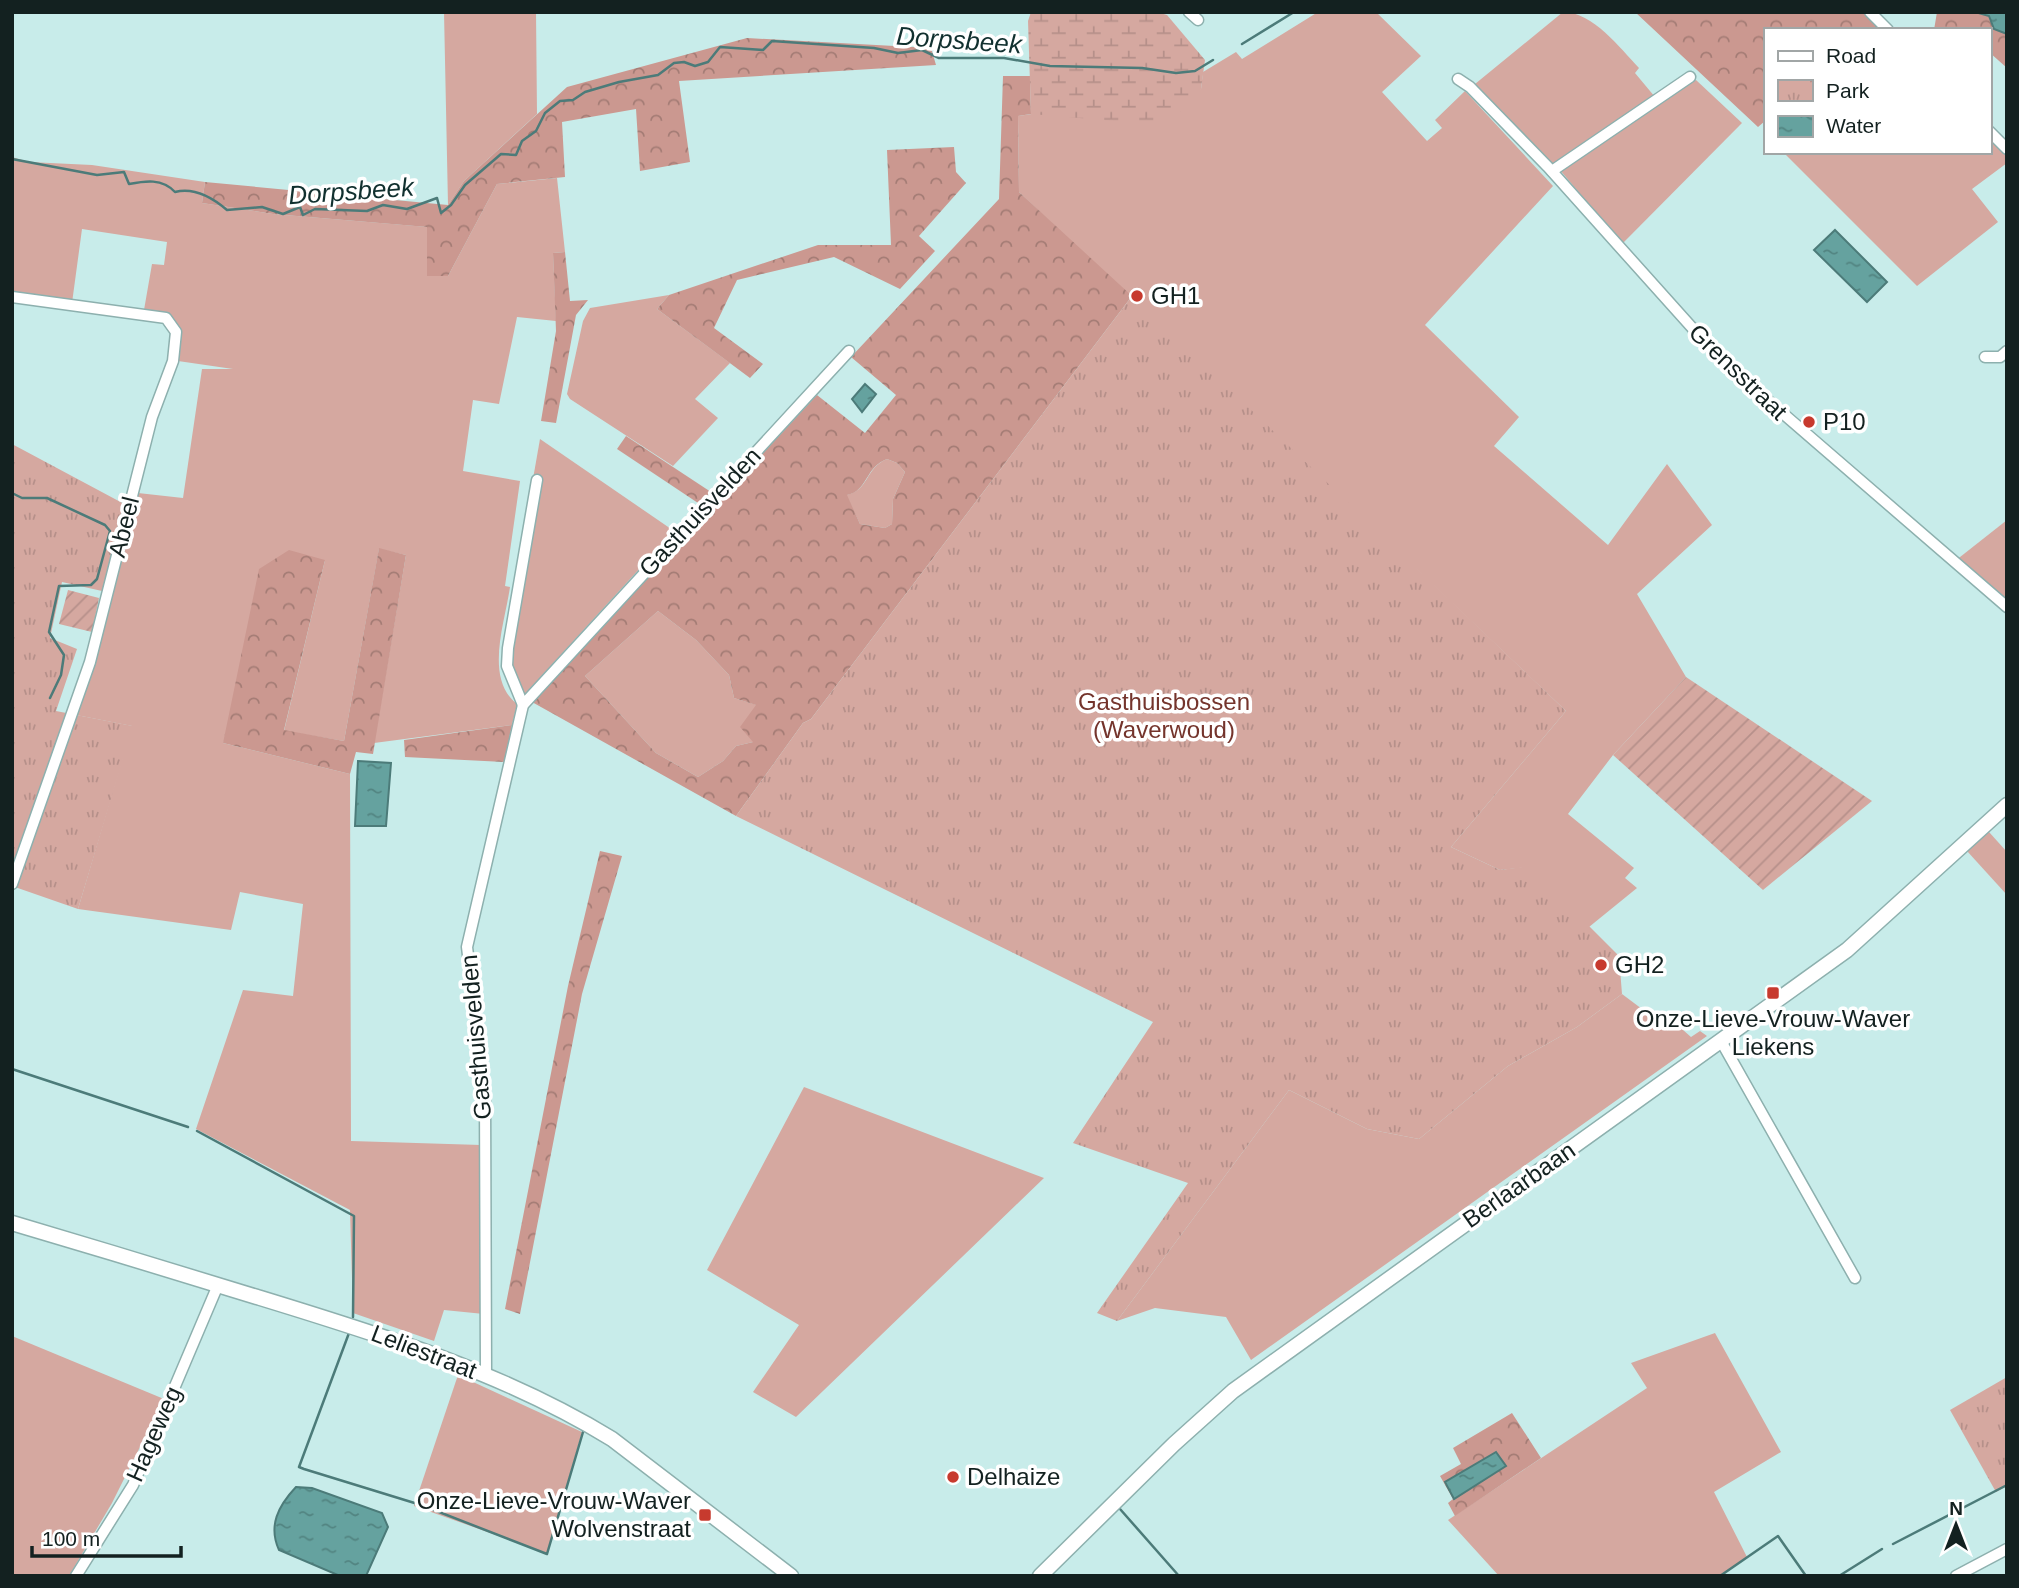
<svg xmlns="http://www.w3.org/2000/svg" width="2019" height="1588" font-family="Arial,sans-serif">
	<style>
		.grass { fill: #d5a8a0 }
		.forest { fill: url(#forest-crowns); fill-rule: evenodd }
		.wetland { fill: url(#wetland-marsh) }
		.park { fill: url(#park-tufts) }
		.garden { fill: url(#garden-furrows) }
		.water { fill: url(#water-ripples); stroke: #4c7b79; stroke-width: 2 }
		.lines { fill: none; stroke-linecap: round; stroke-linejoin: round }
		.stream { stroke: #4c7b79; stroke-width: 2.5 }
		.street-casing { stroke: #8db0ae; stroke-width: 13 }
		.secondary-casing { stroke: #8db0ae; stroke-width: 17 }
		.street { stroke: #fff; stroke-width: 10 }
		.secondary { stroke: #fff; stroke-width: 14 }
		.poi-dot { fill: #c73a2e; stroke: #fff; stroke-width: 2.5 }
		.labels { text-anchor: middle; stroke-width: 7; stroke-linejoin: round; paint-order: stroke }
		.poi-label { font-size: 24px; fill: #132120; stroke: #fff; text-anchor: start }
		.street-label { font-size: 24px; fill: #132120; stroke: #fff }
		.park-label { font-size: 24px; fill: #74342c; stroke: #fff }
		.water-label { font-size: 26px; font-style: italic; fill: #11302f; stroke: #fff }
	</style>
	<defs>
		<pattern id="forest-crowns" width="20" height="18" patternUnits="userSpaceOnUse" patternTransform="scale(1.75)"><rect width="20" height="18" fill="#cb9890"/><path d="M2 6a3 3 0 1 1 6 0M12 15a3 3 0 1 1 6 0" fill="none" stroke="#a47c75"/></pattern>
		<pattern id="wetland-marsh" width="20" height="14" patternUnits="userSpaceOnUse" patternTransform="scale(1.75)"><rect width="20" height="14" fill="#d5a8a0"/><path d="M1 5h8M5 5V1M11 12h8M15 12V8" fill="none" stroke="#b6908a"/></pattern>
		<pattern id="park-tufts" width="24" height="20" patternUnits="userSpaceOnUse" patternTransform="scale(1.75)"><rect width="24" height="20" fill="#d5a8a0"/><path d="M3 7l-1-3M5 7V3M7 7l1-3M15 17l-1-3M17 17v-4M19 17l1-3" fill="none" stroke="#b6908a"/></pattern>
		<pattern id="garden-furrows" width="10" height="10" patternUnits="userSpaceOnUse" patternTransform="scale(1.75)"><rect width="10" height="10" fill="#d5a8a0"/><path d="M-1 1l2-2M0 10L10 0M9 11l2-2" fill="none" stroke="#b6908a"/></pattern>
		<pattern id="water-ripples" width="26" height="14" patternUnits="userSpaceOnUse" patternTransform="scale(1.75)"><rect width="26" height="14" fill="#65a29f"/><path d="M2 4q2-2 4 0t4 0M15 11q2-2 4 0t4 0" fill="none" stroke="#528481"/></pattern>
	</defs>
	<rect width="100%" height="100%" fill="#c8ecea"/>
	<!-- grass -->
	<g class="grass">
		<polygon points="444,12 536,12 537,114 464,181 448,205"/>
		<polygon points="1318,12 1376,12 1421,56 1382,92 1427,141 1442,128 1435,120 1465,91 1553,186 1425,325 1519,417 1494,446 1608,545 1667,464 1712,525 1637,594 1686,677 1613,755 1568,814 1634,868 1625,878 1637,888 1589,927 1529,867 1500,870 1451,847 1566,711 1019,192 1018,116 1201,89 1203,72 1236,52 1242,59"/>
		<path d="M1563,12C1593,12 1620,48 1639,68L1635,73L1655,97L1553,165L1475,84Z"/>
		<polygon points="1696,80 1742,123 1622,244 1560,170"/>
		<polygon points="1989,134 2007,151 2007,163 1972,189 1998,222 1917,286 1783,152 1989,152"/>
		<path d="M12,157L29,162L92,165L205,182L202,203L273,214L428,227L427,276H448L497,184L557,178L565,252L553,253L556,321L517,317L499,404L473,400L463,471L520,481L505,586L510,587C505,623 484,678 517,704L512,725L374,743L406,555L379,549L344,741L284,731L325,560L223,743L350,774L351,1141L481,1145L484,1314L444,1310L434,1341L353,1313L350,1210L196,1129L243,990L293,996L303,904L240,892L231,930L78,909L132,726L76,715L102,635L138,493L183,498L202,369H233L178,361C184,326 181,315 144,310L152,264L164,265L167,242L82,229L72,303L12,295Z"/>
		<polygon points="669,295 657,309 730,363 695,399 718,418 673,466 570,399 567,394 583,321 590,308"/>
		<polygon points="540,439 674,531 524,695 508,675 517,570"/>
		<path d="M887,459L897,463L905,472L893,499L892,524L885,528L860,524L846,495C869,491 865,468 887,459Z"/>
		<polygon points="2007,520 2007,605 1955,561"/>
		<polygon points="658,611 696,640 729,675 734,698 757,705 753,742 736,746 723,761 698,777 656,753 585,676"/>
		<polygon points="1989,832 2007,852 2007,895 1967,851"/>
		<polygon points="1622,994 1654,1018 1678,1013 1674,1022 1691,1037 1700,1031 1707,1036 1251,1360 1226,1317 1155,1308 1117,1321 1289,1090 1367,1129 1419,1139 1508,1066 1577,1027"/>
		<polygon points="804,1087 1044,1178 796,1417 753,1392 799,1325 707,1270"/>
		<polygon points="1715,1333 1781,1452 1714,1492 1747,1557 1719,1576 1499,1576 1448,1520 1647,1388 1631,1363"/>
		<polygon points="12,1336 164,1399 112,1503 69,1576 12,1576"/>
		<polygon points="458,1375 582,1432 547,1553 414,1506"/>
	</g>
	<!-- forest -->
	<g class="forest">
		<polygon points="1635,12 1866,12 1883,30 1765,30 1765,121 1758,127"/>
		<polygon points="1937,12 1975,12 1989,16 1994,29 2007,34 2007,68 1989,52 1989,30 1934,30"/>
		<polygon points="747,38 931,48 936,65 679,81 690,162 640,171 636,109 562,122 565,177 497,184 448,276 427,276 427,227 273,214 202,203 205,182 448,205 464,181 567,87"/>
		<path d="M1003,76H1030L1031,114L1018,116L1019,192L1132,296L811,719L803,723L736,816L532,702L817,395L865,433L896,395L851,357L999,199ZM887,459L897,463L905,472L893,499L892,524L885,528L860,524L847,495C868,491 865,467 887,459ZM658,611L696,640L729,675L734,698L756,705L740,727L753,742L736,746L723,761L698,777L656,753L585,676Z"/>
		<polygon points="954,147 956,172 966,183 919,236 935,251 900,289 834,257 737,280 714,328 763,364 750,378 657,309 669,295 818,245 891,245 887,150"/>
		<polygon points="565,252 570,301 588,300 576,315 556,423 541,421 556,331 553,253"/>
		<polygon points="626,436 714,494 698,503 617,449"/>
		<polygon points="379,548 406,555 373,754 356,752 350,774 223,743 259,569 289,550 325,560 284,730 344,741"/>
		<polygon points="512,725 504,762 405,757 404,740"/>
		<polygon points="600,851 622,856 582,994 520,1314 505,1309 568,986"/>
		<polygon points="1512,1413 1541,1458 1455,1516 1448,1503 1453,1499 1440,1476 1461,1464 1453,1448"/>
	</g>
	<!-- wetland -->
	<polygon class="wetland" points="1031,12 1157,12 1167,15 1205,60 1201,89 1180,112 1152,124 1031,114 1028,21"/>
	<!-- park -->
	<g class="park">
		<polygon points="1132,296 1566,711 1451,847 1500,870 1529,866 1619,956 1622,994 1577,1027 1508,1066 1419,1139 1367,1129 1289,1090 1117,1321 1097,1313 1188,1183 1073,1143 1153,1022 736,816 803,723 811,719"/>
		<polygon points="12,444 128,506 102,591 62,582 50,638 77,649 56,711 133,726 78,909 12,886"/>
		<polygon points="2007,1377 2007,1486 1996,1492 1950,1410"/>
	</g>
	<!-- garden -->
	<g class="garden">
		<polygon points="68,590 99,598 92,632 59,624"/>
		<polygon points="1686,677 1872,801 1763,890 1613,755"/>
	</g>
	<!-- water -->
	<g class="water">
		<polygon points="1975,12 2007,12 2007,34 1994,29 1989,16"/>
		<polygon points="1835,230 1887,282 1867,302 1814,250"/>
		<polygon points="865,384 876,394 862,412 852,399"/>
		<polygon points="358,761 391,763 386,826 355,826"/>
		<polygon points="1496,1452 1506,1466 1454,1499 1445,1482"/>
		<path d="M296,1487L312,1488L382,1513L388,1527L366,1576H340L279,1550C268,1526 278,1506 296,1487Z"/>
	</g>
	<g class="lines">
		<!-- stream -->
		<g class="stream">
			<polyline points="1242,44 1294,12"/>
			<path d="M12,159L97,175L124,172L129,184C145,181 162,178 175,192C194,187 213,198 227,210L262,207L283,214L300,207L303,215L315,209L367,211L383,205L407,209L437,198L441,213L451,205L465,185L501,154L516,155L522,141L536,131L545,113L560,101L573,100L585,92L619,82L658,75L674,63L684,62L695,66L708,62L720,47L763,50L772,41L874,48L898,53L922,50L939,58H1004L1050,66L1142,68L1176,73L1195,71L1213,60"/>
			<polyline points="12,493 22,498 47,498 105,525 110,531 97,579 91,585 59,586 49,632 64,655 61,675 50,698"/>
			<polyline points="12,1069 188,1127"/>
			<polyline points="197,1131 354,1216 353,1317"/>
			<polyline points="349,1333 299,1467 304,1469 421,1505 547,1554 583,1432"/>
			<polyline points="1120,1509 1179,1576"/>
			<polyline points="1893,1544 2007,1485"/>
			<polyline points="1720,1576 1778,1536 1806,1576"/>
			<polyline points="1839,1576 1882,1549"/>
		</g>
		<defs>
			<g id="street">
				<polyline points="1189,12 1198,20"/>
				<polyline points="1870,12 1888,30"/>
				<polyline points="1458,79 1470,87 1548,167 1721,360 2007,607"/>
				<polyline points="1989,131 2007,149"/>
				<polyline points="1552,171 1690,77"/>
				<polyline points="12,297 166,318 176,332 173,361 152,417 90,662 12,884"/>
				<polyline points="1985,357 2000,357 2007,351"/>
				<polyline points="523,705 507,666 508,648 537,480"/>
				<polyline points="1721,1041 1855,1278"/>
				<polyline points="486,1376 485,1095 467,947 523,705 849,351"/>
				<polyline points="76,1576 133,1485 218,1285"/>
				<polyline points="1956,1576 2007,1549"/>
			</g>
			<g id="secondary">
				<path d="M12,1223C94,1247 175,1272 257,1297C378,1334 503,1372 612,1439L791,1576"/>
				<polyline points="1040,1576 1174,1444 1233,1391 1847,950 2007,805"/>
			</g>
		</defs>
		<!-- street casing -->
		<use href="#street" class="street-casing"/>
		<!-- secondary casing -->
		<use href="#secondary" class="secondary-casing"/>
		<!-- street -->
		<use href="#street" class="street"/>
		<!-- secondary -->
		<use href="#secondary" class="secondary"/>
	</g>
	<!-- markers -->
	<g class="poi-dot">
		<circle cx="1137" cy="296" r="7"/>
		<circle cx="1809" cy="422" r="7"/>
		<circle cx="1601" cy="965" r="7"/>
		<rect x="1766" y="986" width="14" height="14" rx="3.5"/>
		<circle cx="953" cy="1477" r="7"/>
		<rect x="698" y="1508" width="14" height="14" rx="3.5"/>
	</g>
	<g class="labels">
		<!-- poi labels -->
		<g class="poi-label">
			<text x="1151" y="304">GH1</text>
			<text x="1823" y="430">P10</text>
			<text x="1615" y="973">GH2</text>
			<text x="1773" y="1027" text-anchor="middle">Onze-Lieve-Vrouw-Waver<tspan x="1773" dy="28">Liekens</tspan></text>
			<text x="967" y="1485">Delhaize</text>
			<text x="691" y="1509" text-anchor="end">Onze-Lieve-Vrouw-Waver<tspan x="691" dy="28">Wolvenstraat</tspan></text>
		</g>
		<!-- street labels -->
		<g class="street-label">
			<text transform="translate(1738 372) rotate(44)" y="8">Grensstraat</text>
			<text transform="translate(700 512) rotate(-47)" y="8">Gasthuisvelden</text>
			<text transform="translate(124 527) rotate(-76)" y="8">Abeel</text>
			<text transform="translate(476 1037) rotate(-95)" y="8">Gasthuisvelden</text>
			<text transform="translate(1519 1185) rotate(-35)" y="8">Berlaarbaan</text>
			<text transform="translate(424 1352) rotate(21)" y="8">Leliestraat</text>
			<text transform="translate(154 1434) rotate(-66)" y="8">Hageweg</text>
		</g>
		<!-- park labels -->
		<g class="park-label">
			<text x="1164" y="710">Gasthuisbossen<tspan x="1164" dy="28">(Waverwoud)</tspan></text>
		</g>
		<!-- water labels -->
		<g class="water-label">
			<text transform="translate(959 40) rotate(4)" y="9">Dorpsbeek</text>
			<text transform="translate(351 191) rotate(-4)" y="9">Dorpsbeek</text>
		</g>
	</g>
	<!-- border -->
	<rect width="2019" height="1588" fill="none" stroke="#132120" stroke-width="28"/>
	<!-- legend -->
	<rect x="1764" y="28" width="228" height="126" fill="#ffffff" stroke="#a1a6a6" stroke-width="2"/>
	<rect x="1778" y="51" width="35" height="10" fill="#ffffff" stroke="#a1a6a6" stroke-width="2"/>
	<text x="1826" y="63" font-size="21" fill="#132120">Road</text>
	<rect x="1778" y="80" width="35" height="21" fill="url(#park-tufts)" stroke="#a1a6a6" stroke-width="2"/>
	<text x="1826" y="98" font-size="21" fill="#132120">Park</text>
	<rect x="1778" y="116" width="35" height="21" fill="url(#water-ripples)" stroke="#a1a6a6" stroke-width="2"/>
	<text x="1826" y="133" font-size="21" fill="#132120">Water</text>
	<!-- north arrow -->
	<g transform="translate(1956 1525)" stroke="#ffffff" stroke-width="5" paint-order="stroke">
	<path d="M0-5L12 26L0 18L-12 26Z" fill="#132120"/>
	<text y="-10" font-size="19" font-weight="bold" text-anchor="middle" fill="#132120">N</text>
	</g>
	<!-- scale -->
	<path d="M32 1546v10h149v-10" fill="none" stroke="#132120" stroke-width="3.5"/>
	<text x="42" y="1546" font-size="21" fill="#132120" stroke="#ffffff" stroke-width="5" paint-order="stroke">100 m</text>
</svg>
